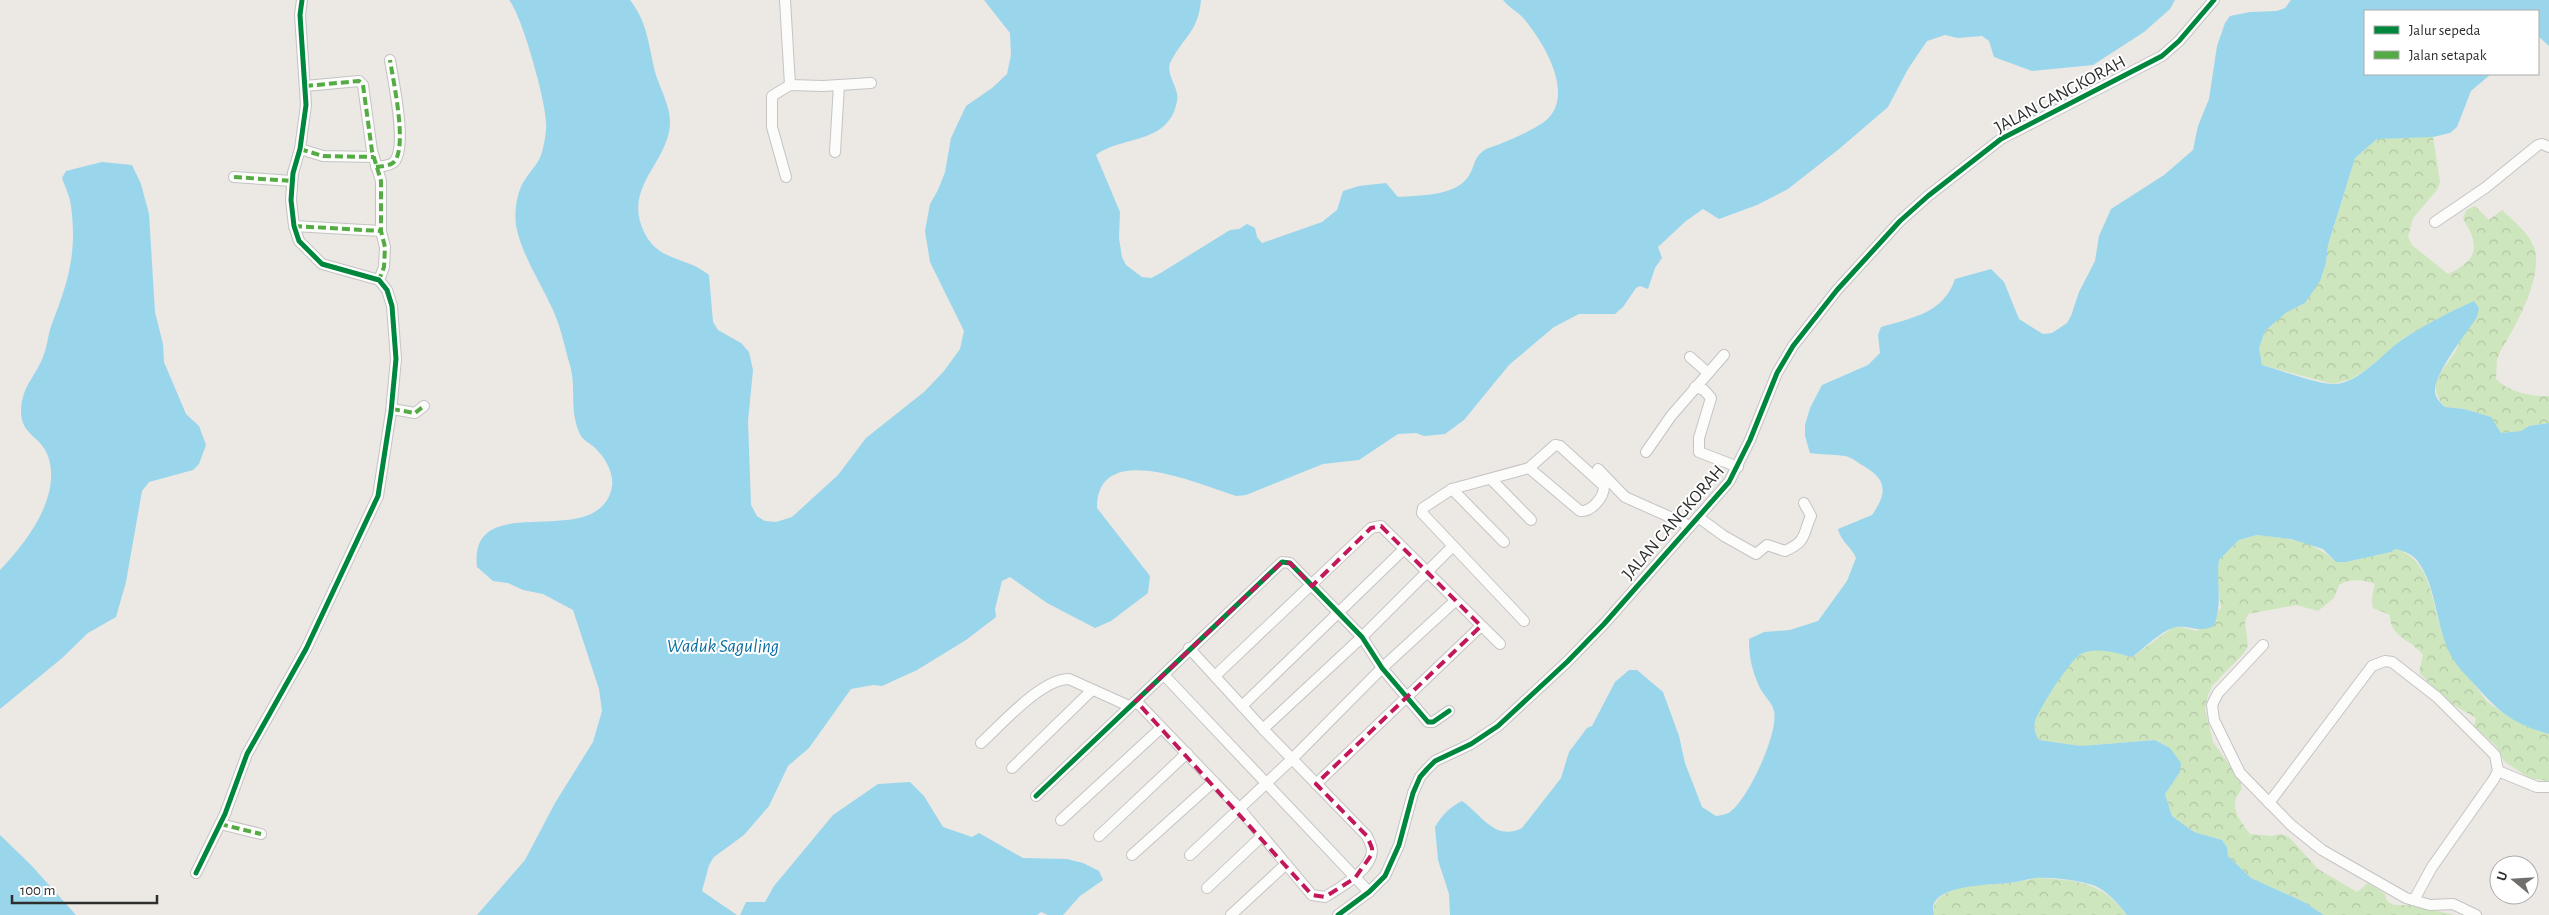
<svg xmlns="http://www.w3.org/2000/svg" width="2549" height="915" font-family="'Alegreya Sans',sans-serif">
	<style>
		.forest { fill: url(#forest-crowns) }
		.water { fill: #99d6ec }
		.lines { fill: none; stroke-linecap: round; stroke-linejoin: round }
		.minor-casing { stroke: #c5c4c5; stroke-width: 12 }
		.minor { stroke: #fcfcfb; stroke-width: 10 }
		.quiet { stroke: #54ab44; stroke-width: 4; stroke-dasharray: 8 4; stroke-linecap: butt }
		.cycleway-casing { stroke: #fff; stroke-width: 8 }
		.cycleway { stroke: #00873e; stroke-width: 5 }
		.marked { fill: none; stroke: #c2185b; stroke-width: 4; stroke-dasharray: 10 6; stroke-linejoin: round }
		.labels { text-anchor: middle; stroke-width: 4; stroke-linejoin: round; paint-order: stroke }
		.street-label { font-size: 18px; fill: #2e2e2e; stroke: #fff }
		.water-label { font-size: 19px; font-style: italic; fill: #0d6fa3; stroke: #fff }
	</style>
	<defs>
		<pattern id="forest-crowns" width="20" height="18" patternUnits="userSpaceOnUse" patternTransform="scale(1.25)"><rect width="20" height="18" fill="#cee6be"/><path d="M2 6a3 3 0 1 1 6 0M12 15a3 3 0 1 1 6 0" fill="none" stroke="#b1c6a4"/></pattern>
	</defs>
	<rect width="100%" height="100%" fill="#ece8e4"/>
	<!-- forest -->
	<g class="forest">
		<path d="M2404,137H2433L2440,182L2437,190L2413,218L2408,237L2412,245L2448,274C2477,261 2481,246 2463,219L2466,210L2475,206L2489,220L2502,210C2512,220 2528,232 2533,245C2546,273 2515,327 2500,352L2497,360L2496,379C2509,392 2531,397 2549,396V423L2529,426L2521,431L2501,433L2464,409L2445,407C2422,382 2449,367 2458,346C2464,331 2468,316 2474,301L2405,337L2366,370L2351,379L2333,384L2262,365L2259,348L2265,331L2287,312L2305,303L2326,263L2328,245L2355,158L2377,139Z"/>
		<path d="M2257,535C2287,538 2314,540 2336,562H2346L2391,552L2395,549C2435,559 2431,612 2446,642C2450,651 2482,696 2488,702C2502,714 2532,729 2549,734V781L2529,778L2504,761L2497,747L2474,726L2476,718L2442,698L2419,672L2423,655C2412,640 2389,637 2390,615L2373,608L2372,597L2375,584C2363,580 2350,578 2339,585L2334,598L2318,611L2296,605L2248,614L2245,622L2248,646L2243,654L2212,686L2208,695L2205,709L2213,742L2240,780L2242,789C2227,806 2239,819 2250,834L2272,836L2281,834L2289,837L2318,869L2357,892L2368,883L2385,894L2387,901L2394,905H2409L2455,915H2324L2304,902L2251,878L2228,856L2227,847L2222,840L2194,832L2172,816L2165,794L2180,772L2170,748L2155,740L2081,746L2039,740C2036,734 2033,729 2035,722C2039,708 2068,663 2079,654C2094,643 2117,654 2132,657L2172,628L2181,627L2197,631L2221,608L2217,580L2219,560L2239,540Z"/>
		<path d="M2036,878C2075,880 2102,881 2127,915H1934L1932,913C1938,881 1984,886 2009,883C2018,882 2027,880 2036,878Z"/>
	</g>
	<!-- water -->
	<g class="water">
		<path d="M509,0H630C650,26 648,49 657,78C662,92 670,107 670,122C670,162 622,186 644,232C658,262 688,257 709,275L713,322L718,330L741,343L749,352L753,370L748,421L751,505L757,516L765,521L776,522L792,517L838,475L866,438L924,392L944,371L960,349L964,331L930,262L925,231L930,204L938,190L945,172L951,138L966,106L992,88L1007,74L1011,55L1010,33L984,0H1201C1198,32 1185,35 1171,61C1164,74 1180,87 1177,101C1169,145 1123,135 1096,155L1120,212L1119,238L1122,257L1126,265L1142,277L1151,278L1159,274L1230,230L1239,229L1247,224L1255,228L1257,237L1262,243L1322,222L1337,210L1343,191L1359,186L1386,183L1398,197C1419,195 1454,197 1468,177C1476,166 1472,158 1486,149C1490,147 1496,146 1500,144C1515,138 1531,131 1544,122C1577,97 1544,43 1525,20C1519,12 1509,8 1503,0H2175L2170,9L2144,32L2093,65L2032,71L1994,57L1989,41L1982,36L1958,38L1945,35L1927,41L1908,69L1888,107L1839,149L1788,189L1757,205L1719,219L1703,209L1686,221L1658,247L1662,258L1655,268L1648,289L1640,286L1636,288L1623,307L1615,314H1579L1554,327L1509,365L1464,420L1445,434L1424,436L1416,433L1398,434L1359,460L1323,464L1246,495L1236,496C1200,485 1097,438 1097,508L1150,576L1148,593L1111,621L1095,628L1047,603L1010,577L1002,581L995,609L996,617L966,640L917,670L882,686L873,685L851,689L809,748L788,766L769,806L744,835L714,857L709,865L702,891L737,915H477L525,860L555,803L593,742L602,711L599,689L573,610L543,594L523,590L508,583L493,581L477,567C468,485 598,555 612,487C614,474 606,459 597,450C591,443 582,441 579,432C569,408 577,385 569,362C564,344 560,324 552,308C540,281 521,254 516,225C514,212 517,192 524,181C530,171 539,164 542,152C544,144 547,131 546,122C546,102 522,15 509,0Z"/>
		<path d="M2291,0H2549V46L2538,36V11H2365V74H2491L2471,91L2457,127L2450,133L2433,137L2377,139L2355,158L2328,245L2326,263L2320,281L2305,303L2287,312L2265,331L2259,348L2262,365C2280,370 2316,384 2333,384C2359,385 2385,350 2406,337C2427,324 2451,311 2474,301L2479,308L2477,317C2466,334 2435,372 2435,391C2435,398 2440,402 2445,407L2464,409L2491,417L2501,433L2521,431L2529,426L2549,423V734C2513,724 2499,712 2475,685C2468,677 2460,670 2455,662C2434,631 2439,587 2416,559C2410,553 2403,551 2395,549L2391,552L2346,562H2336L2323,549L2291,539L2257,535L2239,540L2219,560C2216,586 2223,601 2214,626C2197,634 2188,623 2173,628C2161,631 2142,650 2132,657C2115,653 2100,647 2083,653C2072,656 2039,709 2035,722C2033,729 2036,734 2039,740L2081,746L2155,740L2170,748L2181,763L2180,772L2165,794L2172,816L2194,832L2222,840L2227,847L2228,856L2251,878L2304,902L2324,915H2127C2119,904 2106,890 2093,885C2075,880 2054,877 2035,878C2027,879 2018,882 2009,883C1992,885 1924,884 1934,915H1450L1449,894L1438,860L1435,827C1442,815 1450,807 1462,801C1481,814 1495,842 1522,828L1561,778L1569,752L1587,728L1592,726L1615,682L1629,670H1637L1663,692L1679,736L1685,763L1702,807L1716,816C1721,815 1726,815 1730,812C1748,799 1779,733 1774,711C1772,702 1764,696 1760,688C1752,671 1749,657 1749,639L1764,632L1790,630L1818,621L1847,581L1856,558C1851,546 1841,542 1838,529L1872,515C1888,492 1887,479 1862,465C1857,462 1851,457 1845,456C1833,454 1822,455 1810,453L1805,436V425L1810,408L1822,385L1868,365L1880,353L1878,335L1881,327C1912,318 1944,313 1955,279L1991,269L2004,282L2019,319L2043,334L2052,333L2067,323L2071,316L2079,292L2095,261L2099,236L2111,209L2164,175L2193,150L2198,126L2209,99L2217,46L2225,23L2230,16L2250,12L2277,11L2285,8Z"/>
		<path d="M102,162L132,165L141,184L149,214L155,312L163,344L164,362L186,414L199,426L206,445L199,464L193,470L149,482L142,491L126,582L116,617L88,633L61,659L0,709V570C26,543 62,497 48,456C40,433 16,436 22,401C25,384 37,373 43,357C48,345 48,332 53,321C69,279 77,252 71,206C70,196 65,187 62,178L66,171Z"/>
		<polygon points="910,782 924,796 943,827 972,837 979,833 1023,858 1067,859 1083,863 1099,871 1103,880 1080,896 1063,915 1048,915 1041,912 1037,915 740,915 746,902 765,902 774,886 833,815 878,784"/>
		<polygon points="0,835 31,865 76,915 0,915"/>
	</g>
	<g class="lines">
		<defs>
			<g id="minor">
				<polyline points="785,0 790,85"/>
				<polyline points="305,86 359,81 363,85 372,151 381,181 381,231 385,247 384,267 379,280"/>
				<polyline points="300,149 323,156 374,157"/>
				<polyline points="835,152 839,85"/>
				<path d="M376,167C382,166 390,166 394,162C408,147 393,80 390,60"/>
				<polyline points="234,177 292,181"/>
				<polyline points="786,177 772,127 772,96 790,85 823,86 871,83"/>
				<polyline points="2435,222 2485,188 2538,145 2542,144 2549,147"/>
				<polyline points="294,226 381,231"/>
				<polyline points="1690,357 1708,373"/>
				<polyline points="1695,387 1704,390 1711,398 1699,438 1699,452 1738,467"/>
				<polyline points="392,409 415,413 424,406"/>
				<polyline points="1646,452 1671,416 1724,355"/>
				<polyline points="1598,469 1625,497 1690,526"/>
				<polyline points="1491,479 1531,520"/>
				<path d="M1452,489L1529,468L1580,511C1591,512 1604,498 1604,486L1560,446L1555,445L1529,468"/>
				<path d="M1698,517L1724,536L1756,554L1767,545L1785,551C1807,541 1802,536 1811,516L1804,503"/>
				<polyline points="1504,542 1452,489 1423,508 1422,513 1524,621"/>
				<polyline points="2263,645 2218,693 2212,705 2214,720 2240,773 2291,825 2322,850 2406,898 2430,905 2453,904 2476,915"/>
				<polyline points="1164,675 1369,892"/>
				<polyline points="1215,676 1371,528 1381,526 1500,644"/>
				<path d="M1136,701L1239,808L1312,895L1325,897C1339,888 1371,871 1372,851C1372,846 1369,841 1367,836L1263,729L1189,648"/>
				<polyline points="1242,706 1403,550"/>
				<polyline points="1263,729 1362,637 1453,546"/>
				<path d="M981,743C1002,724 1041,679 1069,679L1129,706"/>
				<polyline points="1012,768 1092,690"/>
				<polyline points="2498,771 2537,787 2549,787"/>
				<polyline points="1316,784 1481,626"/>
				<polyline points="1036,796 1282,562 1290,563 1362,637 1382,668 1428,722 1433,722 1449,711"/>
				<polyline points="2269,803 2372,666 2385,661 2392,662 2437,697 2495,755 2498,771 2494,779 2432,867 2414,900"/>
				<polyline points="1061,820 1161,728"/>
				<polyline points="220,824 261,834"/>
				<polyline points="1099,836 1187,753"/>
				<polyline points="1132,855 1212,783"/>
				<polyline points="1190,855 1292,759 1382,668 1455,601"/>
				<polyline points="196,873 225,814 247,754 306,649 378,496 391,412 396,359 392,306 387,290 379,280 322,264 299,241 294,226 291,200 293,173 300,149 306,105 300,15 302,0"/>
				<polyline points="1207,888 1262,836"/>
				<polyline points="1231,915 1286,864"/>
				<polyline points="1338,915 1369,892 1385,876 1399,845 1413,793 1420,777 1427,769 1435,761 1471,744 1498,726 1567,662 1604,624 1729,482 1750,440 1777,373 1793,346 1837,290 1900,221 1928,196 2001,139 2162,56 2179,41 2214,0"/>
			</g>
		</defs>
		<!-- minor casing -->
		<use href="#minor" class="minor-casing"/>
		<!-- minor -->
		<use href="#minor" class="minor"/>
		<!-- quiet -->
		<g class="quiet">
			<polyline points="305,86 359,81 363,85 372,151 381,181 381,231 385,247 384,267 379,280"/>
			<polyline points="300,149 323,156 374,157"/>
			<path d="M376,167C382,166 390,166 394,162C408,147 393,80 390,60"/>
			<polyline points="234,177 292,181"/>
			<polyline points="294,226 381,231"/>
			<polyline points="392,409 415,413 424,406"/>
			<polyline points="220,824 261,834"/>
		</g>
		<defs>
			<g id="cycleway">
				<polyline points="1036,796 1282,562 1290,563 1362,637 1382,668 1428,722 1433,722 1449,711"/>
				<polyline points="196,873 225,814 247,754 306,649 378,496 391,412 396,359 392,306 387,290 379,280 322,264 299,241 294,226 291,200 293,173 300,149 306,105 300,15 302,0"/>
				<polyline points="1338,915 1369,892 1385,876 1399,845 1413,793 1420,777 1427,769 1435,761 1471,744 1498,726 1567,662 1604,624 1729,482 1750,440 1777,373 1793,346 1837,290 1900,221 1928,196 2001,139 2162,56 2179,41 2214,0"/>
			</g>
		</defs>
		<!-- cycleway casing -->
		<use href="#cycleway" class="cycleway-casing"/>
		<!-- cycleway -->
		<use href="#cycleway" class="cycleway"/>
	</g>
	<!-- marked area -->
	<path class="marked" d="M1381,526L1481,626L1316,784L1367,836L1372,848V854L1355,878L1325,897L1312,895L1136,701L1282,562L1290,563L1312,586L1371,528Z"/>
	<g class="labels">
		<!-- street labels -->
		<g class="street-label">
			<text transform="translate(2060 94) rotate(-28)" y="6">JALAN CANGKORAH</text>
			<text transform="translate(1673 522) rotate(-49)" y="6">JALAN CANGKORAH</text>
		</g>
		<!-- water labels -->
		<g class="water-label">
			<text x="723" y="652">Waduk Saguling</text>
		</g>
	</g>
	<!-- legend -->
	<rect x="2364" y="10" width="175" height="65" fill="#ffffff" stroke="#ababab"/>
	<rect x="2374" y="26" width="25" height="8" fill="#00873e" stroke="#ababab"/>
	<text x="2409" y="35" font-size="15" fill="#2e2e2e">Jalur sepeda</text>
	<rect x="2374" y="51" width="25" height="8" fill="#54ab44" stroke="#ababab"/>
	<text x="2409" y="60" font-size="15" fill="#2e2e2e">Jalan setapak</text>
	<!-- north arrow -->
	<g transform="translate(2514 880) rotate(288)"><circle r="24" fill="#ffffff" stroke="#ababab"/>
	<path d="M0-4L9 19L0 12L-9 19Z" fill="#706f6e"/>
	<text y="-8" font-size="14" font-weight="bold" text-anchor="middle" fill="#2e2e2e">U</text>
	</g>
	<!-- scale -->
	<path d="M12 895v8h145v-8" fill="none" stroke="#2e2e2e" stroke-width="2.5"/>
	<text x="20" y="895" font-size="15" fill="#2e2e2e" stroke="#ffffff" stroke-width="4" paint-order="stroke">100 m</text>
</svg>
